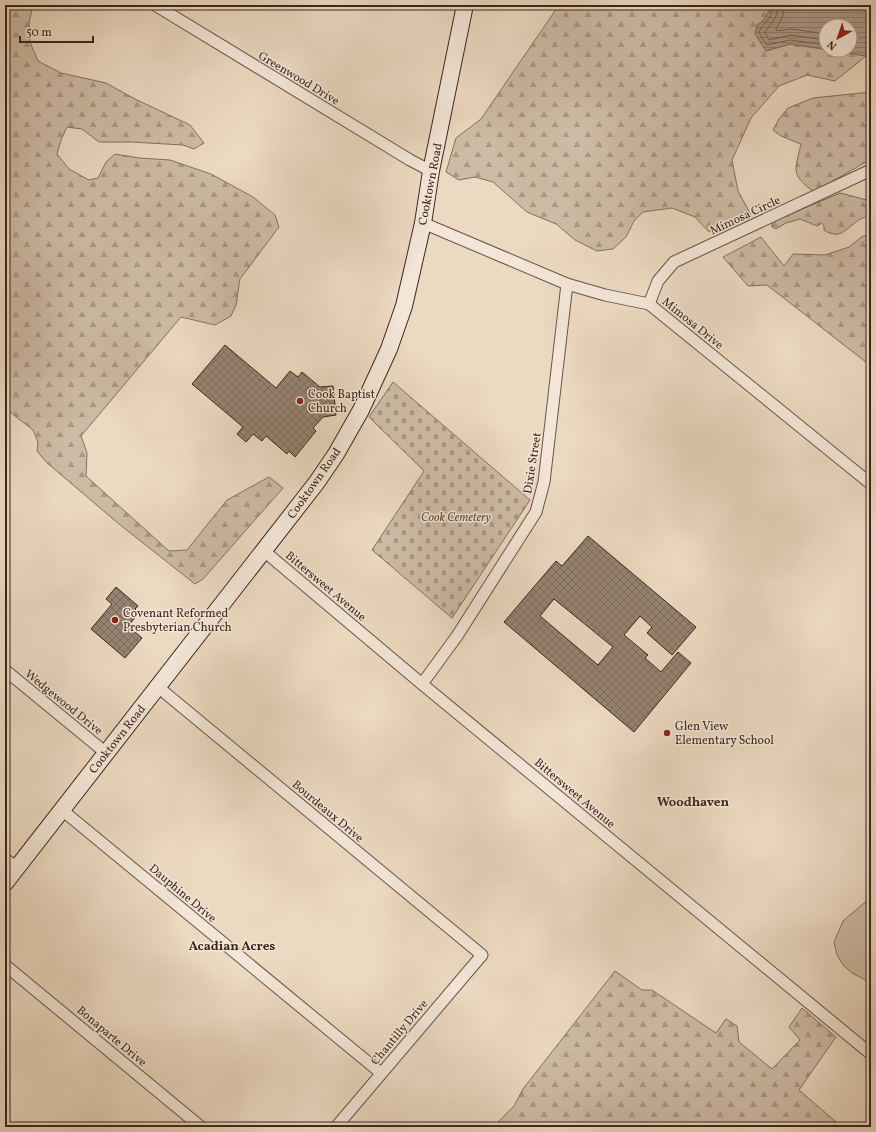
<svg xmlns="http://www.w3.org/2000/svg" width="876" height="1132" font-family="Vollkorn,serif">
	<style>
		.grass { fill: #cebba5; stroke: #847061 }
		.forest { fill: url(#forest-firs); stroke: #847061 }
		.cemetery { fill: url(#cemetery-stones); stroke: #847061 }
		.water { fill: url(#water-rules); stroke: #806d5e }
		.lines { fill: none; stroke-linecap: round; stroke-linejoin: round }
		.shore { stroke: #746153; stroke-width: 1 }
		.building { fill: url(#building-cross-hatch); stroke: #3a261d; fill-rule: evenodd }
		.street-casing { stroke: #665346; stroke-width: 13 }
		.secondary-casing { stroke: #3a261d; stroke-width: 18 }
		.street { stroke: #f3e6d7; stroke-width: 11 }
		.secondary { stroke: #f3e6d7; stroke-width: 16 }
		.poi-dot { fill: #8f2418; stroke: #f3e6d7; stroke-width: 1.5 }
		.labels { text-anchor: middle; stroke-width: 3; stroke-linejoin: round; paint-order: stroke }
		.street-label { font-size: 12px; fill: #3a261d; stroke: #f3e6d7 }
		.poi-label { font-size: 12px; fill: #3a261d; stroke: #f3e6d7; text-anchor: start }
		.park-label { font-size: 12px; font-style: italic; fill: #5f4b3f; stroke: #f3e6d7 }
		.neighbourhood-label { font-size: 13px; font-weight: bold; fill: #3a261d; stroke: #f3e6d7 }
	</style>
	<defs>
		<pattern id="forest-firs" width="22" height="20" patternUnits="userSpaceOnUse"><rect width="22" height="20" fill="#cebba5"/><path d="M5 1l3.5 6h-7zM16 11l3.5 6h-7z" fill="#a89886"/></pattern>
		<pattern id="cemetery-stones" width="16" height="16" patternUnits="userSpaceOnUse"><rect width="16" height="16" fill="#cebba5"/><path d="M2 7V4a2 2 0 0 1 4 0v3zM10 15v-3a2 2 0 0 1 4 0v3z" fill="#a89886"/></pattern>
		<pattern id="water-rules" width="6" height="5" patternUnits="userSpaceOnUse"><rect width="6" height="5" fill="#af9c89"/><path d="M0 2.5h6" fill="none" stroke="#8f7f6f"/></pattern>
		<pattern id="building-cross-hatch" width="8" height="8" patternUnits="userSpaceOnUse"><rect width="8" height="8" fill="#978372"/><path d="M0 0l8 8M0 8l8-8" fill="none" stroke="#7c6b5d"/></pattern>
	</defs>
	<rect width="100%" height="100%" fill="#ecd9c1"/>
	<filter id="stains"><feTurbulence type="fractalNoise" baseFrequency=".005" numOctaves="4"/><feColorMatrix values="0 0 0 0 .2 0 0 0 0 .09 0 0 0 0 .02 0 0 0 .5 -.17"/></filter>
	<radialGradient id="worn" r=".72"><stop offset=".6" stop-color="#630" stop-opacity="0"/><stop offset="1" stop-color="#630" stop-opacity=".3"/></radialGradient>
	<!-- grass -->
	<polygon class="grass" points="871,897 871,983 852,973 843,965 837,955 834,942 843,921"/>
	<!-- forest -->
	<g class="forest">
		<polygon points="5,5 33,5 29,23 30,42 38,61 61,73 106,83 135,99 190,125 204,143 194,149 183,145 131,142 99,142 82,129 67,127 61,140 57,154 69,169 89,180 98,178 106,162 115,154 139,158 170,160 211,174 253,197 275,215 279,227 240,279 236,305 231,316 215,325 181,317 81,436 87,453 86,476 169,551 187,550 227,500 269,477 283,488 203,579 195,584 119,524 46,462 37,451 38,442 33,430 5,408"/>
		<polygon points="559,5 767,5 769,11 763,21 757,25 766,51 790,44 866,56 835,81 807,75 779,86 751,118 732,160 738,191 751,215 709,232 695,217 672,208 643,212 634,221 626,237 613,249 597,251 575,240 556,224 527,212 493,182 475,177 459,180 446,172 456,138 481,119"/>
		<path d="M871,92V159L814,192C790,174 795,171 801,144L781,136L773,130L779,119L788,108L813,98Z"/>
		<path d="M840,193L871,201V217L867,216C864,218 859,219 856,222C845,230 839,240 824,230V226L822,223L817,226L800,219L786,223L776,229L772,227V222Z"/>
		<polygon points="863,236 871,236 871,366 767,285 748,286 723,257 761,237 784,266 793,254 825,255 849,247"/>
		<polygon points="615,971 642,990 652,990 716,1033 726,1019 737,1026 739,1042 772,1069 800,1040 789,1027 802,1008 836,1037 799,1090 842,1127 493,1127 514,1106 523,1089"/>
	</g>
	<!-- cemetery -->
	<polygon class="cemetery" points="393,382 530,500 452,618 372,550 424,471 369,417"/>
	<!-- water -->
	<polygon class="water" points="767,5 871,5 871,55 866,56 829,50 850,50 850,26 826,26 826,49 790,44 766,51 755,34 757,25 763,21 769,11"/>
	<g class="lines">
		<!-- shore -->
		<g class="shore">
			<path d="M771,5C775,20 762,21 759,33L767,45L790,40L826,45"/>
			<path d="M776,5C780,17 771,23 765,32L769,40L791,35L826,40"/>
			<polyline points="783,5 783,16 776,29 777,31 791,29 826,34"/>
		</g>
	</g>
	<!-- building -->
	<g class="building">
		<polygon points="225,345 276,388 290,371 298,377 302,372 320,387 333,386 336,415 323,417 313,428 316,431 295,457 289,451 287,454 266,436 262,441 253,434 246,442 237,434 243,427 192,384"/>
		<path d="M588,536L696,627L672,655L647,633L652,627L640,616L624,635L648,655L645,658L661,672L678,652L691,663L634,732L504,622L556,561L562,566ZM554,599L613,647L598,665L540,616Z"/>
		<polygon points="116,587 138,606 135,609 139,613 128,626 142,638 125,658 91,629 112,604 106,599"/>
	</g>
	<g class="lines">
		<defs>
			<g id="street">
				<polyline points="155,5 410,160 431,171"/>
				<polyline points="423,223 567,284 605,295 649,304 871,484"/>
				<polyline points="649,304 658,281 674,262 871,170"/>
				<polyline points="264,551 422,684 871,1054"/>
				<polyline points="5,670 106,753"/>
				<polyline points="422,684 457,636 536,512 544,482 567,284"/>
				<polyline points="158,687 482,955 336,1127"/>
				<polyline points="62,810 381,1073"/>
				<polyline points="5,859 17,868"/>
				<polyline points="5,965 201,1127"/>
			</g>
			<polyline id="secondary" points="5,883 317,482 336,454 361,410 389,349 404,306 423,223 431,171 465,5"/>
		</defs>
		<!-- street casing -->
		<use href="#street" class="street-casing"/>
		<!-- secondary casing -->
		<use href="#secondary" class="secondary-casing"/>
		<!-- street -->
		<use href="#street" class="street"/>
		<!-- secondary -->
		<use href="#secondary" class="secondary"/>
	</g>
	<!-- markers -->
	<g class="poi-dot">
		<circle cx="300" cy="401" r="4"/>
		<circle cx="115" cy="620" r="4"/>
		<circle cx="667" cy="733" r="4"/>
	</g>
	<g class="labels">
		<!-- street labels -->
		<g class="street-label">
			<text transform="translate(299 78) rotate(31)" y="4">Greenwood Drive</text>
			<text transform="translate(430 184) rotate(-79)" y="4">Cooktown Road</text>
			<text transform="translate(745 215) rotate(-25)" y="4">Mimosa Circle</text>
			<text transform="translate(693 323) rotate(39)" y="4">Mimosa Drive</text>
			<text transform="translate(532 463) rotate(-81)" y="4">Dixie Street</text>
			<text transform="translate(314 483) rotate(-55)" y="4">Cooktown Road</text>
			<text transform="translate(326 586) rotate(40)" y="4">Bittersweet Avenue</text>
			<text transform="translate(64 702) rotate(39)" y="4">Wedgewood Drive</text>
			<text transform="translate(117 739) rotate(-52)" y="4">Cooktown Road</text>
			<text transform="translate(575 793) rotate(40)" y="4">Bittersweet Avenue</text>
			<text transform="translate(328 811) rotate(40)" y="4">Bourdeaux Drive</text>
			<text transform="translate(183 893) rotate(40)" y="4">Dauphine Drive</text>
			<text transform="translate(399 1032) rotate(-50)" y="4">Chantilly Drive</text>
			<text transform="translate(112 1036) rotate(40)" y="4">Bonaparte Drive</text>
		</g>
		<!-- poi labels -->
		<g class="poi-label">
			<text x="308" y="398">Cook Baptist<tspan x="308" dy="14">Church</tspan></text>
			<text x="123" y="617">Covenant Reformed<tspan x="123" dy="14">Presbyterian Church</tspan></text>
			<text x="675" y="730">Glen View<tspan x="675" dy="14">Elementary School</tspan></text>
		</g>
		<!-- park labels -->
		<g class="park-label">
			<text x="456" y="521">Cook Cemetery</text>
		</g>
		<!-- neighbourhood labels -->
		<g class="neighbourhood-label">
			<text x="693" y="806">Woodhaven</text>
			<text x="232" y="950">Acadian Acres</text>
		</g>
	</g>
	<!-- margin -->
	<rect width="876" height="1132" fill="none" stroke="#ecd9c1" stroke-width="20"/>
	<rect x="6" y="6" width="864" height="1120" fill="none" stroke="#3a261d" stroke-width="2"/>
	<rect x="10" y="10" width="856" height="1112" fill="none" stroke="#3a261d"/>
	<!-- north arrow -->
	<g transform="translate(838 38) rotate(220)"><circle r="19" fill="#f3e6d7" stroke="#a9998d"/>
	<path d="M0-3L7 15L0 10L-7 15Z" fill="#8f2418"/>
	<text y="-6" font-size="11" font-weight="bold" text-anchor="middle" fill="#3a261d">N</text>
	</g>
	<!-- scale -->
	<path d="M20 36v6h73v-6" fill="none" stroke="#3a261d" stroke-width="2"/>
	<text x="26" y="36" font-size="12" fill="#3a261d" stroke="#f3e6d7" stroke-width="3" paint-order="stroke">50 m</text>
	<rect width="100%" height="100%" filter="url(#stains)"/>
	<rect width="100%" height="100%" fill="url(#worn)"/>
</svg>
